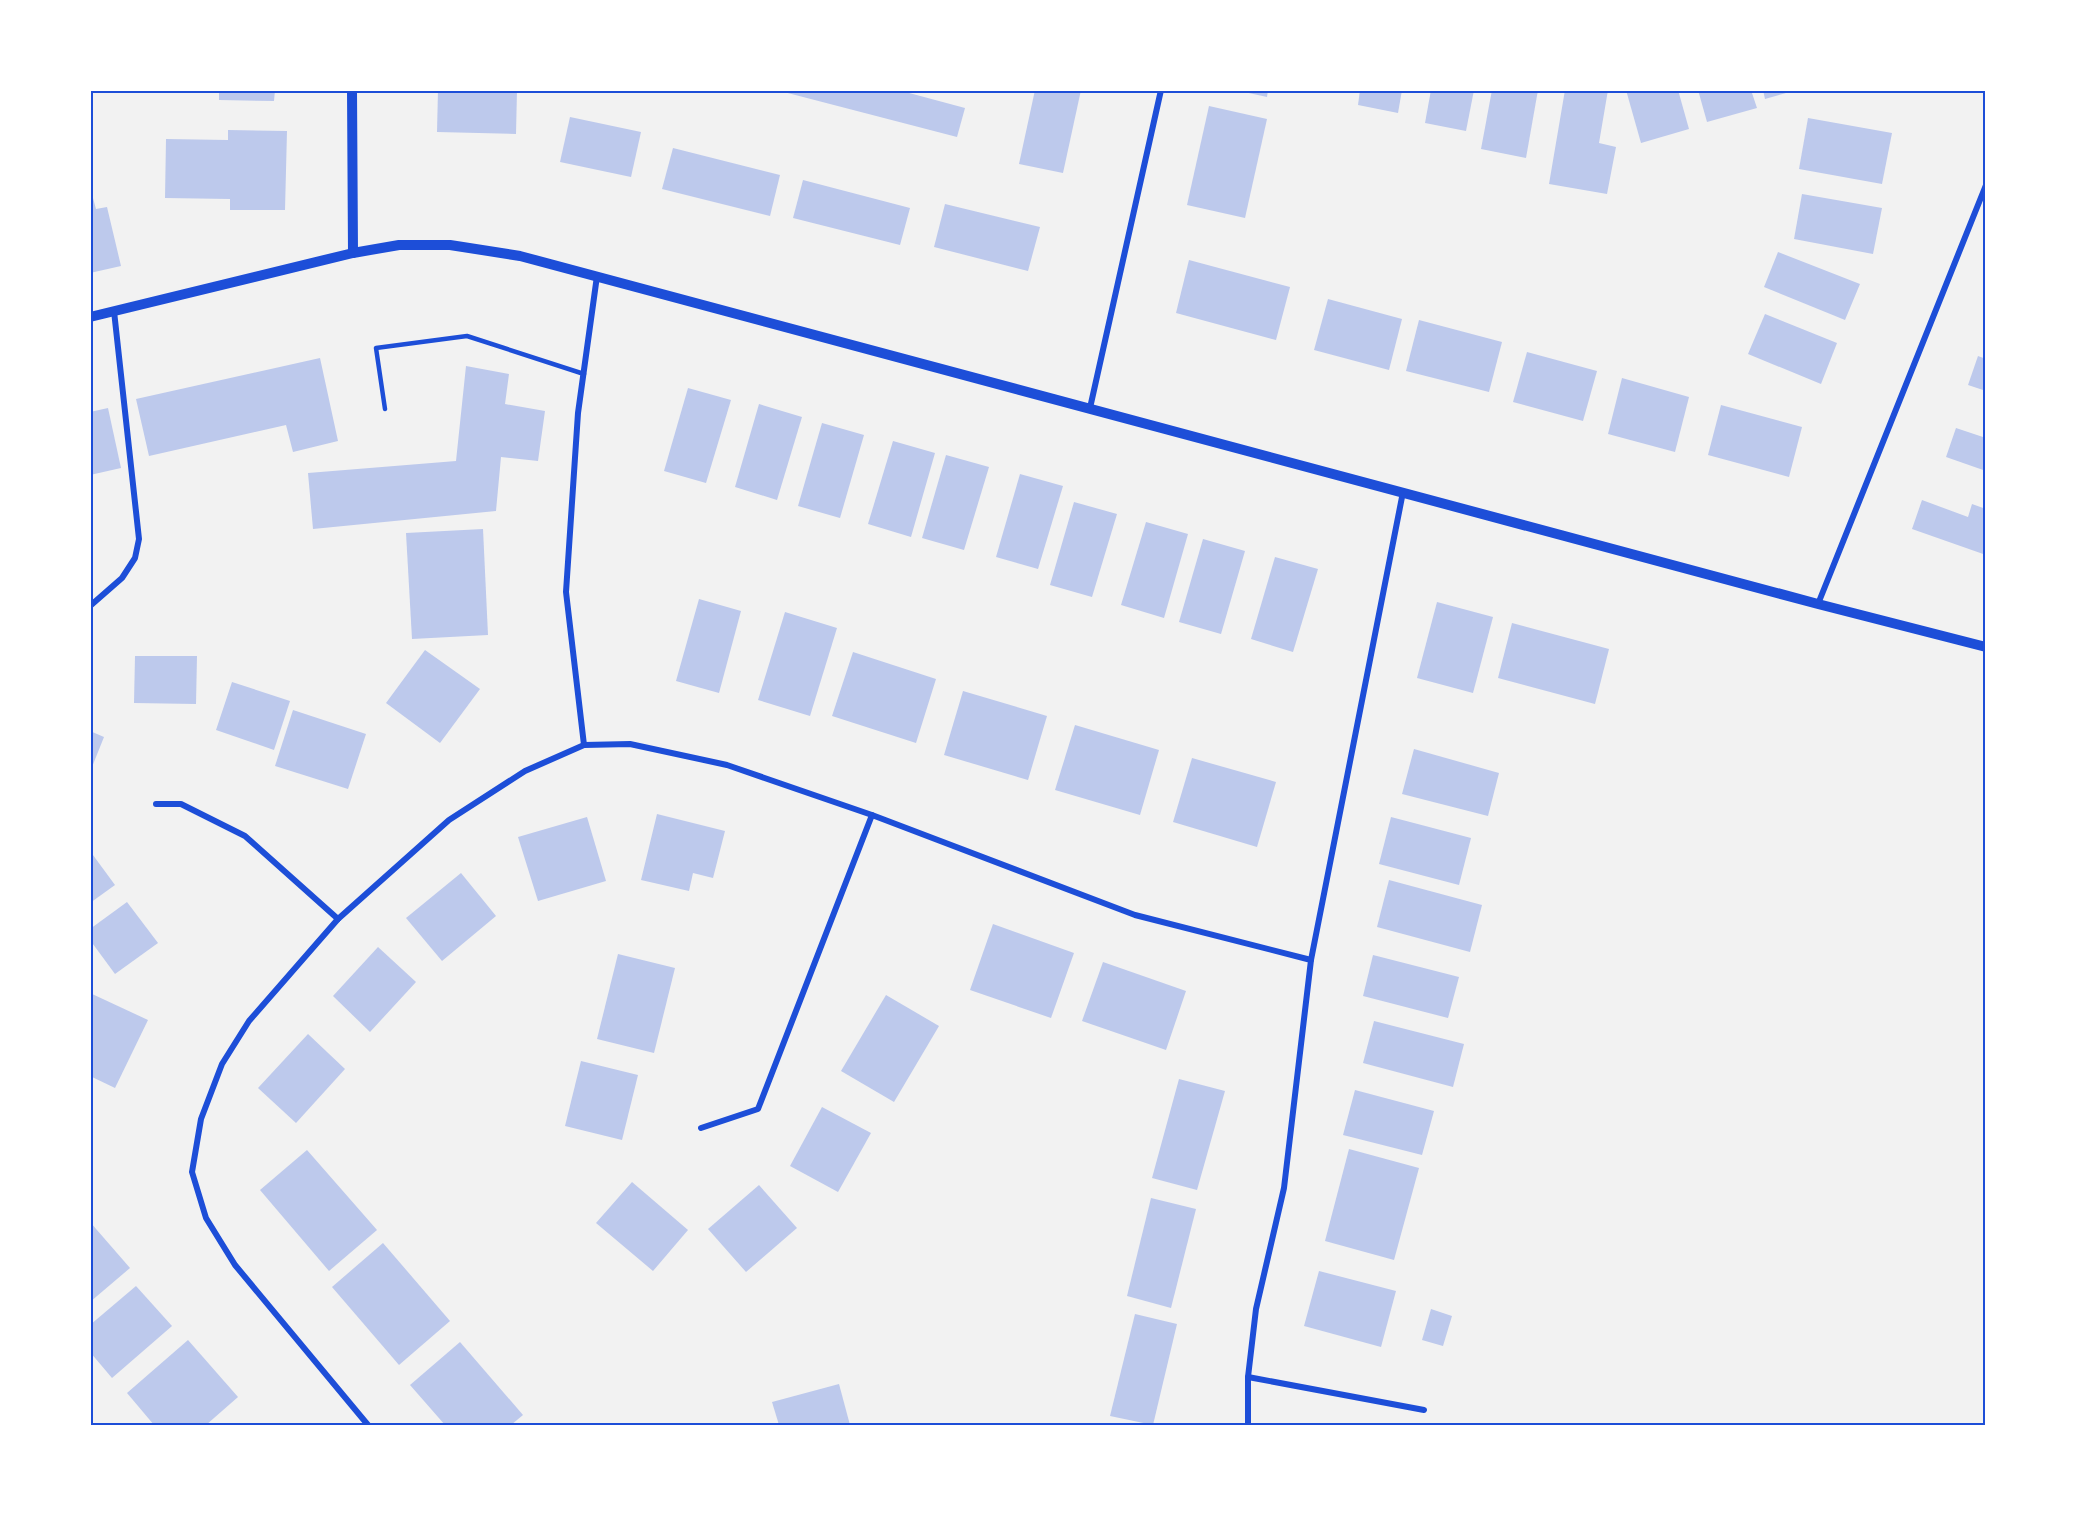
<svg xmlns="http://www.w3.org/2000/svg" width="2076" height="1515" font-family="'Playfair Display',serif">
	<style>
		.building { fill: #bdc9ec }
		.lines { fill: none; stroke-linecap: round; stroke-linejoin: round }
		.service { stroke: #1d4ed8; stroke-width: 4.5 }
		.minor { stroke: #1d4ed8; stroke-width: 6 }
		.tertiary { stroke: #1d4ed8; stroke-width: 10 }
		.neatline { fill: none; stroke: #1d4ed8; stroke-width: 2 }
	</style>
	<rect width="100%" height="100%" fill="#f2f2f2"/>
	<!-- building -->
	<g class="building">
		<polygon points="219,90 275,90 274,101 219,100"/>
		<polygon points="438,90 517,90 516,134 437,132"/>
		<polygon points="898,90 965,108 957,137 780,91"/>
		<polygon points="1035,90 1081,90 1063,173 1019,164"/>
		<polygon points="1235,90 1268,90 1267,97"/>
		<polygon points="1360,90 1402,90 1398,113 1358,105"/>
		<polygon points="1431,90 1474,90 1466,131 1425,123"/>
		<polygon points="1492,90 1538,90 1526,158 1481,149"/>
		<polygon points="1565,90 1608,90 1599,143 1616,147 1607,194 1549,184"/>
		<polygon points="1626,90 1678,90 1689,129 1641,143"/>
		<polygon points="1698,90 1751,90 1757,108 1707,122"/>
		<polygon points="1763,90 1792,90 1793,91 1765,99"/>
		<polygon points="1209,106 1267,119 1245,218 1187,205"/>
		<polygon points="570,117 641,132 631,177 560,162"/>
		<polygon points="1808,118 1892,133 1882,184 1799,169"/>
		<polygon points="228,130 287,131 285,210 230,210 230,199 165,198 166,139 228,140"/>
		<polygon points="673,148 780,175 770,216 662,189"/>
		<polygon points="803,180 910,208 900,245 793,218"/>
		<polygon points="90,187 96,209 107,207 121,266 90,273"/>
		<polygon points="1802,194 1882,208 1873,254 1794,239"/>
		<polygon points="945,204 1040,227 1028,271 934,247"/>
		<polygon points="1778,252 1860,284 1845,320 1764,287"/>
		<polygon points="1189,260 1290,287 1276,340 1176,313"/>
		<polygon points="1328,299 1402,319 1389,370 1314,350"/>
		<polygon points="1765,314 1837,343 1821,384 1748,354"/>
		<polygon points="1419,320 1502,342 1489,392 1406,371"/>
		<polygon points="1527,352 1597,371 1583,421 1513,402"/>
		<polygon points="1978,356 1986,359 1986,391 1968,385"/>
		<polygon points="320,358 338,441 293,452 286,425 149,456 136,399"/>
		<polygon points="466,366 509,374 505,404 545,411 538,461 501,457 496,511 313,529 308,473 456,461"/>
		<polygon points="1622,378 1689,397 1675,452 1608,434"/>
		<polygon points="688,388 731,400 706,483 664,471"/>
		<polygon points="759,404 802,417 777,500 735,487"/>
		<polygon points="1721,405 1802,427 1789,477 1708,455"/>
		<polygon points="108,408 121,468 90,475 90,412"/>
		<polygon points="822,423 864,435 840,518 798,506"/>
		<polygon points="1956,428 1986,438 1986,471 1946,457"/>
		<polygon points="893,441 935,453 911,537 868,524"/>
		<polygon points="946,455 989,467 964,550 922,538"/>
		<polygon points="1020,474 1063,486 1038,569 996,557"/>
		<polygon points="1922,500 1968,517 1972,504 1986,509 1986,555 1912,529"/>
		<polygon points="1074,502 1117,514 1092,597 1050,585"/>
		<polygon points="1146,522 1188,534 1164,618 1121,605"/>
		<polygon points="483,529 488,635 412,639 406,533"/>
		<polygon points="1203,539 1245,551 1221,634 1179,622"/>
		<polygon points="1275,557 1318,569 1293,652 1251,639"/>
		<polygon points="699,599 741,611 719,693 676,681"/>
		<polygon points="1437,602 1493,617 1473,693 1417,678"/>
		<polygon points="785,612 837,628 810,716 758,700"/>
		<polygon points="1512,623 1609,649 1595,704 1498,678"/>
		<polygon points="425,650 480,689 440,743 386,703"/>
		<polygon points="853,652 936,679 916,743 832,716"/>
		<polygon points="135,656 197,656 196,704 134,703"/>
		<polygon points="232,682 290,701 274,750 216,730"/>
		<polygon points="963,691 1047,716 1028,780 944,755"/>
		<polygon points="293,710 366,734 348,789 275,766"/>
		<polygon points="1075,725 1159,750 1140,815 1055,790"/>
		<polygon points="90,731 104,737 90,772"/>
		<polygon points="1414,749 1499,773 1488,816 1402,794"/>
		<polygon points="1192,758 1276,782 1257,847 1173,822"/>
		<polygon points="657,814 725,831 713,878 693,873 689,891 641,880"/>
		<polygon points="587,817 606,881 538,901 518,837"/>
		<polygon points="1391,817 1471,838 1459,885 1379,864"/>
		<polygon points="90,851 115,885 90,903"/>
		<polygon points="461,873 496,916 442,961 406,918"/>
		<polygon points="1389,880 1482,905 1470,952 1377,927"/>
		<polygon points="127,902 158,943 115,974 90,940 90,929"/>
		<polygon points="993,924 1074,953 1051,1018 970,990"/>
		<polygon points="378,947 416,982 370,1032 333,996"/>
		<polygon points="618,954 675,968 654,1053 597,1039"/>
		<polygon points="1373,955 1459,977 1448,1018 1363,996"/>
		<polygon points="1103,962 1186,991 1166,1050 1082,1021"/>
		<polygon points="90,993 148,1020 115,1088 90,1076"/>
		<polygon points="886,995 939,1026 894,1102 841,1071"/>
		<polygon points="1374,1021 1464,1044 1453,1087 1363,1063"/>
		<polygon points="308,1034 345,1069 296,1123 258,1088"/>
		<polygon points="581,1061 638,1075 622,1140 565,1126"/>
		<polygon points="1179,1079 1225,1091 1197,1190 1152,1178"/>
		<polygon points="1355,1090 1434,1111 1422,1155 1343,1135"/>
		<polygon points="822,1107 871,1133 838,1192 790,1166"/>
		<polygon points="1349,1149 1419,1168 1394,1260 1325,1241"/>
		<polygon points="307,1150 377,1230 329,1271 260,1190"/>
		<polygon points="632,1182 688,1230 653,1271 596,1223"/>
		<polygon points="759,1185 797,1228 746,1272 708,1229"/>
		<polygon points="1151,1198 1196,1209 1171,1308 1127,1296"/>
		<polygon points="90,1222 130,1268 90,1302"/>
		<polygon points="383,1243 450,1321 399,1365 332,1287"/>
		<polygon points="1319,1271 1396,1291 1381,1347 1304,1326"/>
		<polygon points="136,1286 172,1326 112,1378 90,1352 90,1325"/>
		<polygon points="1431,1309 1452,1316 1443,1346 1422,1340"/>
		<polygon points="1135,1314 1177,1324 1153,1425 1110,1416"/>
		<polygon points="188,1340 238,1397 206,1425 154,1425 127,1393"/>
		<polygon points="460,1342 523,1415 511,1425 445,1425 410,1385"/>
		<polygon points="839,1384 850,1425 779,1425 772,1402"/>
	</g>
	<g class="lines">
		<!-- service -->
		<polyline class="service" points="385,409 376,348 467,336 584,374"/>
		<!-- minor -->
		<g class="minor">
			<polyline points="1090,408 1161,90"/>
			<polyline points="1818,604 1986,185"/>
			<polyline points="90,606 122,578 135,558 139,539 114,311"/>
			<polyline points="584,745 566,592 578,413 597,276"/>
			<polyline points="156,804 181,804 245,836 338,919"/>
			<polyline points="1311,960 1403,492"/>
			<polyline points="701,1128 758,1109 872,815"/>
			<polyline points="1248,1377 1424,1410"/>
			<polyline points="368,1425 235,1265 206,1218 192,1172 201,1119 222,1064 249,1021 338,919 449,820 525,771 584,745 630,744 727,765 872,815 1135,915 1311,960 1284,1188 1256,1309 1248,1377 1248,1425"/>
		</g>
		<!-- tertiary -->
		<g class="tertiary">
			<polyline points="352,90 353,253"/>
			<polyline points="90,317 353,253 399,245 450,245 520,256 1818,604 1986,647"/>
		</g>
	</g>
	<!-- border -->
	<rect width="2076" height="1515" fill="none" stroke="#ffffff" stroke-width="183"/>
	<rect x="92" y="92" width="1892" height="1332" class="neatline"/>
</svg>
